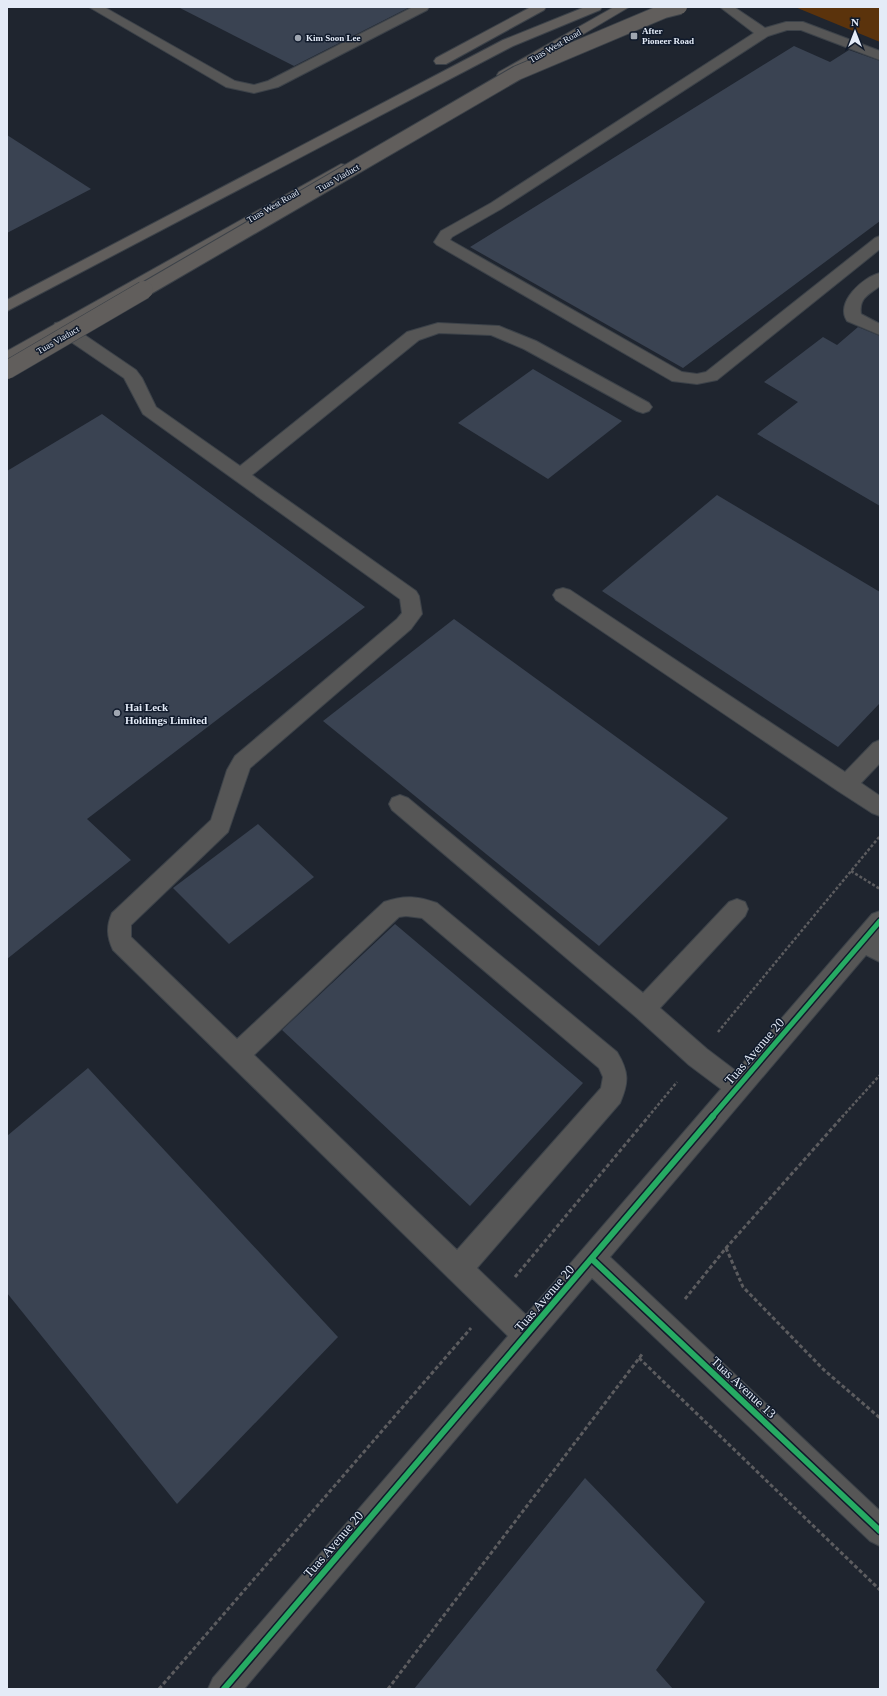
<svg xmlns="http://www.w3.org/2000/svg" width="887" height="1696" font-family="Georgia,serif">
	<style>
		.green { fill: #5b330c }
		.building { fill: #3a4352 }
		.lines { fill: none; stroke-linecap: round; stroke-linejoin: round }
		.minor-casing { stroke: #3c4249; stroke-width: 2 }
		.major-casing { stroke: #3c4249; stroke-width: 2 }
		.path-far1 { stroke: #5c5c5f; stroke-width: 2.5; stroke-dasharray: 3 2; stroke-linecap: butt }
		.path { stroke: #5c5c5f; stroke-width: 3; stroke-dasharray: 4 2.5; stroke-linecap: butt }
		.minor { fill: #565656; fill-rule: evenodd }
		.major { fill: #615e5c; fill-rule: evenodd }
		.major-bridge-far1-casing { stroke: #3c4249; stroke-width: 16; stroke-linecap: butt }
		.major-bridge-casing { stroke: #3c4249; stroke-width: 19; stroke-linecap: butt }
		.major-bridge-far1 { stroke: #615e5c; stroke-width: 14 }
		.major-bridge { stroke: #615e5c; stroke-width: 18 }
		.cycleway-far1-casing { stroke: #101a2b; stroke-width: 8 }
		.cycleway-casing { stroke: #101a2b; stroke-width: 9 }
		.cycleway-far1 { stroke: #26ab63; stroke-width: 5 }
		.cycleway { stroke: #26ab63; stroke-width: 6 }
		.poi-dot { fill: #9fa6b1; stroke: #101a2b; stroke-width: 1.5 }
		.labels { text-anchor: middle; stroke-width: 3; stroke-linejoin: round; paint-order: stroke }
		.far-poi-label { font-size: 9px; font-weight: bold; fill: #e4ebf7; stroke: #101a2b; text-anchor: start }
		.far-street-label { font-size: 9px; fill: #e4ebf7; stroke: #101a2b }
		.poi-label { font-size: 11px; font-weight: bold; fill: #e4ebf7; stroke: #101a2b; text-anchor: start }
		.near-street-label { font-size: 13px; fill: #e4ebf7; stroke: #101a2b }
	</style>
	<rect width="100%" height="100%" fill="#1f252f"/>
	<!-- green -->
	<polygon class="green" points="795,7 880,7 880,42"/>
	<!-- building -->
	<g class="building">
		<polygon points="178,7 410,7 294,66"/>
		<polygon points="794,46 830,62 849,50 880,61 880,221 683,368 470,247"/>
		<polygon points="7,135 91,189 7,233"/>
		<polygon points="858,327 880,336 880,506 757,434 798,402 764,382 823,337 837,345"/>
		<polygon points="533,369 622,421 548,479 458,423"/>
		<polygon points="102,414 365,607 87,819 131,860 7,959 7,471"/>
		<polygon points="717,495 880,592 880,703 838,747 602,591"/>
		<polygon points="454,619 728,818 599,946 323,721"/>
		<polygon points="258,824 314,877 229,944 173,888"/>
		<polygon points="395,924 583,1083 470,1206 282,1030"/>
		<polygon points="88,1068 338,1337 177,1504 7,1293 7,1136"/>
		<polygon points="585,1478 705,1602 656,1670 673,1689 414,1689"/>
	</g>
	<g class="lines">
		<defs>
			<g id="minor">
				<polygon points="89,7 104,7 235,81 254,85 268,81 413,7 429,7 427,10 278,87 254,93 226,87"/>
				<polygon points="720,7 734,7 765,28 786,22 803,22 880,51 880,60 801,30 787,30 768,36 501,209 452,237 450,240 682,372 697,374 706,372 875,238 880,236 880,249 717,380 697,384 672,381 437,245 434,242 441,231 491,203 754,33"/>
				<path d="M880,273V286C868,295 859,298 861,314L880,324V335L847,321C835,302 863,277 880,273Z"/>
				<path d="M61,322L67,323L136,370L142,378L156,407L240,466L407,332L438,323L499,326L536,341L649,403L652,407L649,411L643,413L637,411L524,349L491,335L439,333L419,340L252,475L416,591L419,596L422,614L411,629L250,768L228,832L131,925V937L237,1039L384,902C404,895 417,896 437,903L617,1052C629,1072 629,1082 620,1103L477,1268L526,1315L721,1089L689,1065L636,1017L392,810L389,804L392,798L400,795L408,798L643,993L729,902L737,899L745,902L748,909L745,916L660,1008L707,1049L736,1071L872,914L880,911V962L866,955L610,1257L880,1511V1546L870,1541L592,1278L244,1689H208L213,1678L508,1336L113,950C107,937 106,927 112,913L211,820L227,770L235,756L397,619L402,613L400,599L143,414L124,378L55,331L53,327L55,323ZM406,916L422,918L599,1068L603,1077L601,1088L457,1250L254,1055L399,917Z"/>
				<polygon points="563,588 570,590 845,772 873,743 880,740 880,763 861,783 880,796 880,816 872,813 838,791 556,600 553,595 556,590"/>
			</g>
			<g id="major">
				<polygon points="531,7 546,7 544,10 446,64 436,64 434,61 436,58"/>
				<polygon points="585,7 602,7 600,10 513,46 7,311 7,300 503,40"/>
				<polygon points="614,7 629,7 509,78 499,78 497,75 499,72"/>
				<polygon points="341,164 346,165 348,168 346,171 13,362 7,363 7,351"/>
			</g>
		</defs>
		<!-- minor casing -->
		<use href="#minor" class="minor-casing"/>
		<!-- major casing -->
		<use href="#major" class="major-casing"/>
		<!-- path-far1 -->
		<g class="path-far1">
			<polyline points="851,871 880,889"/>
			<polyline points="718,1032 880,836"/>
			<polyline points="648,1117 677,1082"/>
			<polyline points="842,1117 880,1075"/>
		</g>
		<!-- path -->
		<g class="path">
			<polyline points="726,1248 743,1287 824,1370 880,1418"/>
			<polyline points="515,1277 649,1116"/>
			<polyline points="685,1299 726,1248 843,1116"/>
			<polyline points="639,1358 880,1590"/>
			<polyline points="159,1689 471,1328"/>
			<polyline points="388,1689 643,1353"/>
		</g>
		<!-- minor -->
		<use href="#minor" class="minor"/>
		<!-- major -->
		<use href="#major" class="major"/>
		<defs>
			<polyline id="major-bridge-far1" points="142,291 517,73 664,11 680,7"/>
			<polyline id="major-bridge" points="7,370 144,290"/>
		</defs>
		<!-- major-bridge-far1 casing -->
		<use href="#major-bridge-far1" class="major-bridge-far1-casing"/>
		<!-- major-bridge casing -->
		<use href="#major-bridge" class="major-bridge-casing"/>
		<!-- major-bridge-far1 -->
		<use href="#major-bridge-far1" class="major-bridge-far1"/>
		<!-- major-bridge -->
		<use href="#major-bridge" class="major-bridge"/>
		<defs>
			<polyline id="cycleway-far1" points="712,1117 880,921"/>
			<g id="cycleway">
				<polyline points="592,1259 880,1531"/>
				<polyline points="224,1689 713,1116"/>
			</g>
		</defs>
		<!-- cycleway-far1 casing -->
		<use href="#cycleway-far1" class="cycleway-far1-casing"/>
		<!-- cycleway casing -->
		<use href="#cycleway" class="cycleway-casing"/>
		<!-- cycleway-far1 -->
		<use href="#cycleway-far1" class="cycleway-far1"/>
		<!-- cycleway -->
		<use href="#cycleway" class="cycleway"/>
	</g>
	<!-- markers -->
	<g class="poi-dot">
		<rect x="630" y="32" width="8" height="8" rx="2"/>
		<circle cx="298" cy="38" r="4"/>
		<circle cx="117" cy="713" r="4"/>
	</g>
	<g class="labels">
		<!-- far-poi labels -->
		<g class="far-poi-label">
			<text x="642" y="34">After<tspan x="642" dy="10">Pioneer Road</tspan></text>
			<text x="306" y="41">Kim Soon Lee</text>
		</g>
		<!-- far-street labels -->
		<g class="far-street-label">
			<text transform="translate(555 46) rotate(-30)" y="3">Tuas West Road</text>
			<text transform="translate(338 178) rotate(-30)" y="3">Tuas Viaduct</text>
			<text transform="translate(273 206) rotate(-30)" y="3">Tuas West Road</text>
			<text transform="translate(58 340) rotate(-30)" y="3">Tuas Viaduct</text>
		</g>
		<!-- poi labels -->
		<g class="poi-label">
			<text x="125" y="711">Hai Leck<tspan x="125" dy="13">Holdings Limited</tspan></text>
		</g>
		<!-- near-street labels -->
		<g class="near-street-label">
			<text transform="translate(754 1051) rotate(-49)" y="5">Tuas Avenue 20</text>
			<text transform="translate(544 1298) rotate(-49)" y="5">Tuas Avenue 20</text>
			<text transform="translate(744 1387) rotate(43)" y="5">Tuas Avenue 13</text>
			<text transform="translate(333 1544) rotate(-49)" y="5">Tuas Avenue 20</text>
		</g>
	</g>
	<!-- border -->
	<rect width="887" height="1696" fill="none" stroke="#e4ebf7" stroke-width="16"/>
	<!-- north arrow -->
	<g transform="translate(855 32)" stroke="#101a2b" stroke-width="3" paint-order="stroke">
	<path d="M0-3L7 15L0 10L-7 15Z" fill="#e4ebf7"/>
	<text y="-6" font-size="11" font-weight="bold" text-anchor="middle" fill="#e4ebf7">N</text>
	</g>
</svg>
